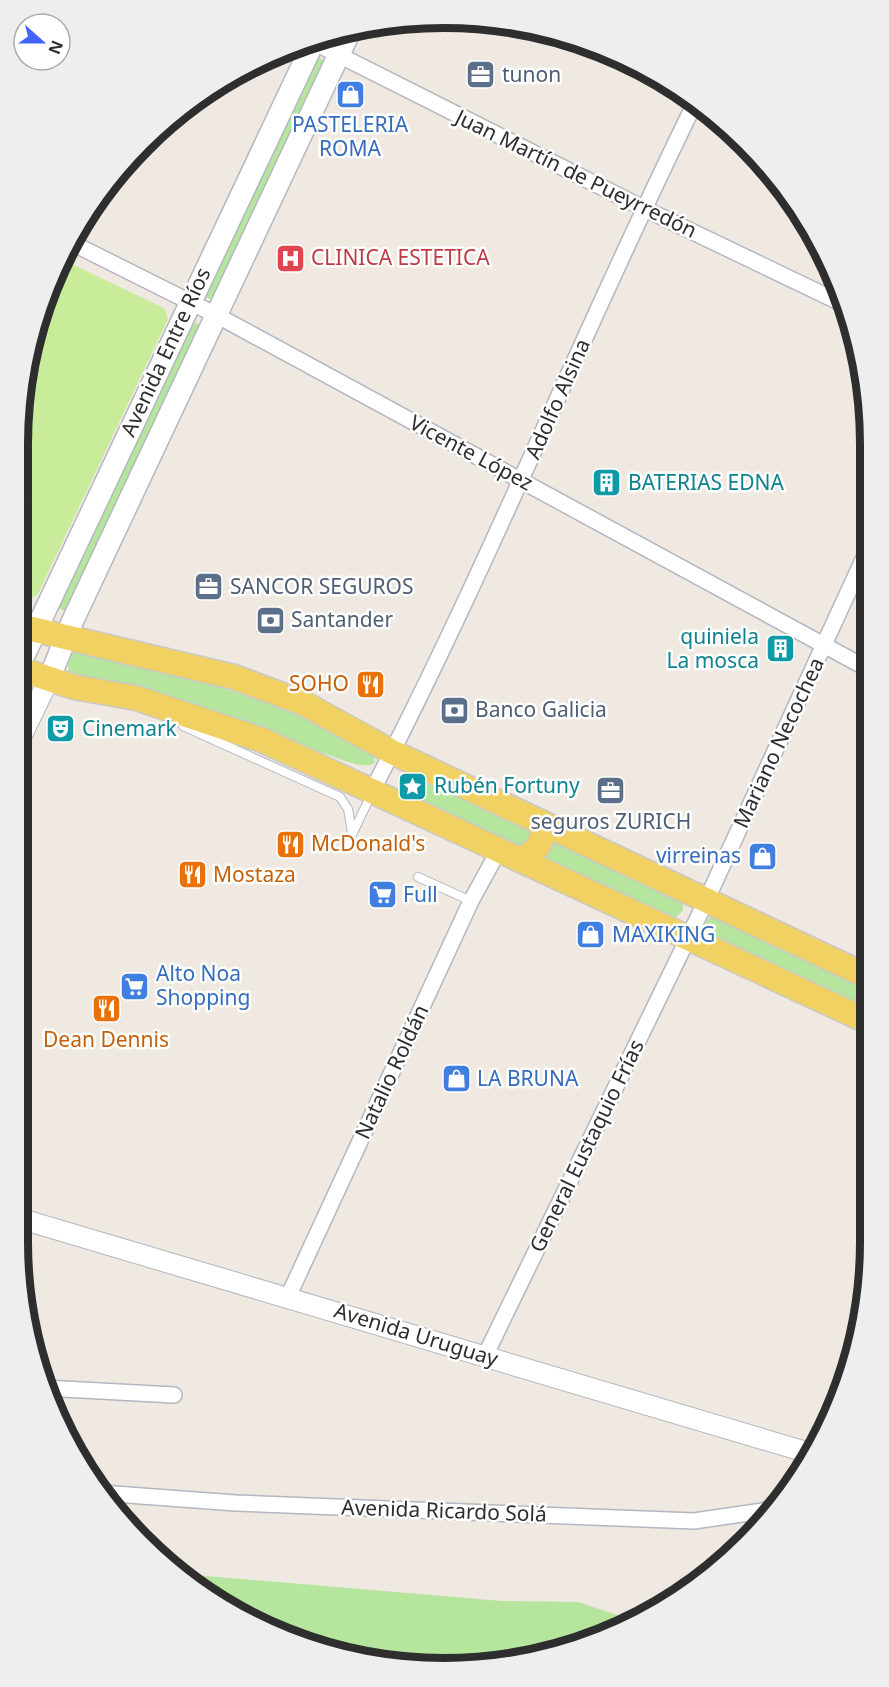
<svg xmlns="http://www.w3.org/2000/svg" width="889" height="1687" font-family="'Noto Sans',sans-serif">
	<style>
		.green { fill: #b6e59e }
		.pitch { fill: #c9ec9a }
		.lines { fill: none; stroke-linecap: round; stroke-linejoin: round }
		.service-casing { stroke: #b4b7c1; stroke-width: 10 }
		.minor-casing { stroke: #b4b7c1; stroke-width: 18 }
		.tertiary-casing { stroke: #b4b7c1; stroke-width: 22 }
		.secondary-casing { stroke: #b4b7c1; stroke-width: 24 }
		.primary-casing { stroke: #c9c9c9; stroke-width: 27 }
		.service { stroke: #fff; stroke-width: 8 }
		.minor { stroke: #fff; stroke-width: 15 }
		.tertiary { stroke: #fff; stroke-width: 20 }
		.secondary { stroke: #fff; stroke-width: 21 }
		.primary { stroke: #f2d163; stroke-width: 24 }
		.labels { text-anchor: middle; stroke-width: 5; stroke-linejoin: round; paint-order: stroke }
		.service-label { font-size: 21px; fill: #4e5e75; stroke: #fff; text-anchor: start }
		.shop-label { font-size: 21px; fill: #366cbe; stroke: #fff; text-anchor: start }
		.street-label { font-size: 21px; fill: #2e2e2e; stroke: #fff }
		.health-label { font-size: 21px; fill: #be3a42; stroke: #fff; text-anchor: start }
		.culture-label { font-size: 21px; fill: #0d838f; stroke: #fff; text-anchor: start }
		.food-label { font-size: 21px; fill: #c56008; stroke: #fff; text-anchor: start }
		.rim { fill: none; stroke: #2e2e2e; stroke-width: 8 }
	</style>
	<rect width="100%" height="100%" fill="#efe9e1"/>
	<!-- green -->
	<g class="green">
		<polygon points="315,56 327,62 215,301 203,296"/>
		<polygon points="191,321 203,326 69,613 57,607"/>
		<path d="M84,651C170,671 253,693 333,731C347,738 372,744 375,762C363,774 326,750 308,750L69,672L67,659L74,652Z"/>
		<polygon points="407,769 534,832 525,849 401,796 398,781"/>
		<polygon points="546,833 683,902 683,910 677,917 667,917 536,857"/>
		<polygon points="712,915 869,983 869,1013 711,939 706,931 706,922"/>
		<polygon points="183,1574 502,1601 579,1602 620,1616 637,1619 608,1636 473,1668 334,1655 208,1597"/>
	</g>
	<!-- pitch -->
	<polygon class="pitch" points="61,259 164,308 168,319 38,594 22,604 19,603 19,417 32,334"/>
	<g class="lines">
		<defs>
			<g id="service">
				<polyline points="183,726 340,797 348,809 352,833"/>
				<polyline points="347,845 372,793"/>
				<polyline points="418,877 471,901"/>
			</g>
			<g id="minor">
				<polyline points="309,40 643,208 845,305"/>
				<polyline points="70,242 218,316 868,669"/>
				<path d="M372,791C489,566 583,330 695,103"/>
				<polyline points="288,1297 471,901 494,859 503,852"/>
				<polyline points="485,1356 706,901 868,549"/>
				<polyline points="45,1388 174,1395"/>
				<polyline points="101,1493 236,1503 694,1521 763,1511 784,1501"/>
			</g>
			<g id="tertiary">
				<polyline points="19,741 49,679"/>
				<polyline points="18,1218 813,1454"/>
			</g>
			<g id="secondary">
				<polyline points="19,666 315,39"/>
				<polyline points="49,679 73,620 350,31"/>
			</g>
			<g id="primary">
				<polyline points="19,626 234,677 303,703 392,752 869,977"/>
				<polyline points="19,669 74,687 136,698 262,740 869,1022"/>
				<path d="M521,859C537,852 548,839 539,821"/>
			</g>
		</defs>
		<!-- service casing -->
		<use href="#service" class="service-casing"/>
		<!-- minor casing -->
		<use href="#minor" class="minor-casing"/>
		<!-- tertiary casing -->
		<use href="#tertiary" class="tertiary-casing"/>
		<!-- secondary casing -->
		<use href="#secondary" class="secondary-casing"/>
		<!-- primary casing -->
		<use href="#primary" class="primary-casing"/>
		<!-- service -->
		<use href="#service" class="service"/>
		<!-- minor -->
		<use href="#minor" class="minor"/>
		<!-- tertiary -->
		<use href="#tertiary" class="tertiary"/>
		<!-- secondary -->
		<use href="#secondary" class="secondary"/>
		<!-- primary -->
		<use href="#primary" class="primary"/>
	</g>
	<!-- icons -->
	<defs>
		<symbol id="office-square" viewBox="-11 -11 22 22"><rect x="-9" y="-9" width="18" height="18" rx="4" fill="#5c6f8a" stroke="#fff"/><path d="M-6-3h4V-5.5h4V-3h4V5H-6ZM-1-4.5V-3h2v-1.5ZM-6 0V1H6V0Z" fill="#fff"/></symbol>
		<symbol id="shop-square" viewBox="-11 -11 22 22"><rect x="-9" y="-9" width="18" height="18" rx="4" fill="#3f7fe0" stroke="#fff"/><path d="M-5-2.5h2.3a2.7 3.5 0 0 1 5.4 0H5L5.5 6h-11ZM-1.5-2.5h3a1.5 2.3 0 0 0-3 0Z" fill="#fff"/></symbol>
		<symbol id="hospital-square" viewBox="-11 -11 22 22"><rect x="-9" y="-9" width="18" height="18" rx="4" fill="#e0444e" stroke="#fff"/><path d="M-5-5h3v3.5h4V-5h3V5h-3V1.5h-4V5h-3Z" fill="#fff"/></symbol>
		<symbol id="building-square" viewBox="-11 -11 22 22"><rect x="-9" y="-9" width="18" height="18" rx="4" fill="#0f9aa8" stroke="#fff"/><path d="M-4-6H4V6H1V3H-1V6H-4ZM-2.5-4.3h1.7v1.8h-1.7ZM.8-4.3h1.7v1.8H.8ZM-2.5-1h1.7V.8h-1.7ZM.8-1h1.7V.8H.8Z" fill="#fff"/></symbol>
		<symbol id="bank-square" viewBox="-11 -11 22 22"><rect x="-9" y="-9" width="18" height="18" rx="4" fill="#5c6f8a" stroke="#fff"/><path d="M-6-4H6V4H-6ZM0-2.3a2.3 2.3 0 1 0 0 4.6a2.3 2.3 0 1 0 0-4.6Z" fill="#fff"/></symbol>
		<symbol id="restaurant-square" viewBox="-11 -11 22 22"><rect x="-9" y="-9" width="18" height="18" rx="4" fill="#e8710a" stroke="#fff"/><path d="M-5-6h1v4h1v-4h1v4h1v-4h1v5L-1.5 .5V6h-2V.5L-5-1ZM5-6V6H3V1.5H1.5Q1.5-4 5-6Z" fill="#fff"/></symbol>
		<symbol id="theatre-square" viewBox="-11 -11 22 22"><rect x="-9" y="-9" width="18" height="18" rx="4" fill="#0f9aa8" stroke="#fff"/><path d="M-5-5.5Q0-4 5-5.5V0Q5 5 0 6Q-5 5-5 0ZM-3.3-2.5H-1v1.5H-3.3ZM1-2.5H3.3v1.5H1ZM-2.8 1Q0 5.5 2.8 1Z" fill="#fff"/></symbol>
		<symbol id="sight-square" viewBox="-11 -11 22 22"><rect x="-9" y="-9" width="18" height="18" rx="4" fill="#0f9aa8" stroke="#fff"/><path d="M0-6L1.8-2.2L6-1.7L2.9 1.2L3.7 5.4L0 3.3L-3.7 5.4L-2.9 1.2L-6-1.7L-1.8-2.2Z" fill="#fff"/></symbol>
		<symbol id="supermarket-square" viewBox="-11 -11 22 22"><rect x="-9" y="-9" width="18" height="18" rx="4" fill="#3f7fe0" stroke="#fff"/><path d="M-6-5.5h2.5l.6 2H6L4.5 2H-2.5L-4.4-4H-6ZM-1.5 3.2a1.3 1.3 0 1 0 .1 0ZM3 3.2a1.3 1.3 0 1 0 .1 0Z" fill="#fff"/></symbol>
	</defs>
	<g fill-rule="evenodd">
		<use href="#office-square" x="464" y="58" width="33" height="33"/>
		<use href="#shop-square" x="334" y="78" width="33" height="33"/>
		<use href="#hospital-square" x="274" y="242" width="33" height="33"/>
		<use href="#building-square" x="590" y="466" width="33" height="33"/>
		<use href="#office-square" x="192" y="570" width="33" height="33"/>
		<use href="#bank-square" x="254" y="604" width="33" height="33"/>
		<use href="#building-square" x="764" y="632" width="33" height="33"/>
		<use href="#restaurant-square" x="354" y="668" width="33" height="33"/>
		<use href="#bank-square" x="438" y="694" width="33" height="33"/>
		<use href="#theatre-square" x="44" y="712" width="33" height="33"/>
		<use href="#sight-square" x="396" y="770" width="33" height="33"/>
		<use href="#office-square" x="594" y="774" width="33" height="33"/>
		<use href="#restaurant-square" x="274" y="828" width="33" height="33"/>
		<use href="#shop-square" x="746" y="840" width="33" height="33"/>
		<use href="#restaurant-square" x="176" y="858" width="33" height="33"/>
		<use href="#supermarket-square" x="366" y="878" width="33" height="33"/>
		<use href="#shop-square" x="574" y="918" width="33" height="33"/>
		<use href="#supermarket-square" x="118" y="970" width="33" height="33"/>
		<use href="#restaurant-square" x="90" y="992" width="33" height="33"/>
		<use href="#shop-square" x="440" y="1062" width="33" height="33"/>
	</g>
	<g class="labels">
		<!-- service labels -->
		<g class="service-label">
			<text x="502" y="82">tunon</text>
			<text x="230" y="594">SANCOR SEGUROS</text>
			<text x="291" y="627">Santander</text>
			<text x="475" y="717">Banco Galicia</text>
			<text x="611" y="829" text-anchor="middle">seguros ZURICH</text>
		</g>
		<!-- shop labels -->
		<g class="shop-label">
			<text x="350" y="132" text-anchor="middle">PASTELERIA<tspan x="350" dy="24">ROMA</tspan></text>
			<text x="741" y="863" text-anchor="end">virreinas</text>
			<text x="403" y="902">Full</text>
			<text x="612" y="942">MAXIKING</text>
			<text x="156" y="981">Alto Noa<tspan x="156" dy="24">Shopping</tspan></text>
			<text x="477" y="1086">LA BRUNA</text>
		</g>
		<!-- street labels -->
		<g class="street-label">
			<text transform="translate(576 174) rotate(26)" y="7">Juan Martín de Pueyrredón</text>
			<text transform="translate(166 352) rotate(-65)" y="7">Avenida Entre Ríos</text>
			<text transform="translate(558 399) rotate(-66)" y="7">Adolfo Alsina</text>
			<text transform="translate(471 453) rotate(28)" y="7">Vicente López</text>
			<text transform="translate(779 743) rotate(-65)" y="7">Mariano Necochea</text>
			<text transform="translate(392 1072) rotate(-65)" y="7">Natalio Roldán</text>
			<text transform="translate(587 1146) rotate(-64)" y="7">General Eustaquio Frías</text>
			<text transform="translate(416 1335) rotate(17)" y="7">Avenida Uruguay</text>
			<text transform="translate(444 1511) rotate(2)" y="7">Avenida Ricardo Solá</text>
		</g>
		<!-- health labels -->
		<g class="health-label">
			<text x="311" y="265">CLINICA ESTETICA</text>
		</g>
		<!-- culture labels -->
		<g class="culture-label">
			<text x="628" y="490">BATERIAS EDNA</text>
			<text x="759" y="644" text-anchor="end">quiniela<tspan x="759" dy="24">La mosca</tspan></text>
			<text x="82" y="736">Cinemark</text>
			<text x="434" y="793">Rubén Fortuny</text>
		</g>
		<!-- food labels -->
		<g class="food-label">
			<text x="349" y="691" text-anchor="end">SOHO</text>
			<text x="311" y="851">McDonald's</text>
			<text x="213" y="882">Mostaza</text>
			<text x="106" y="1047" text-anchor="middle">Dean Dennis</text>
		</g>
	</g>
	<!-- crop -->
	<path d="M0 0H889V1687H0ZM444 28H444A416 416 0 0 1 860 444V1242A416 416 0 0 1 444 1658H444A416 416 0 0 1 28 1242V444A416 416 0 0 1 444 28Z" fill="#eee" fill-rule="evenodd"/>
	<path class="rim" d="M444 28H444A416 416 0 0 1 860 444V1242A416 416 0 0 1 444 1658H444A416 416 0 0 1 28 1242V444A416 416 0 0 1 444 28Z"/>
	<!-- north arrow -->
	<g transform="translate(42 42) rotate(111)"><circle r="28" fill="#ffffff" stroke="#ababab" stroke-width="1.5"/>
	<path d="M0-4.5L10 22L0 15L-10 22Z" fill="#4264fb"/>
	<text y="-9" font-size="16" font-weight="bold" text-anchor="middle" fill="#2e2e2e">N</text>
	</g>
</svg>
